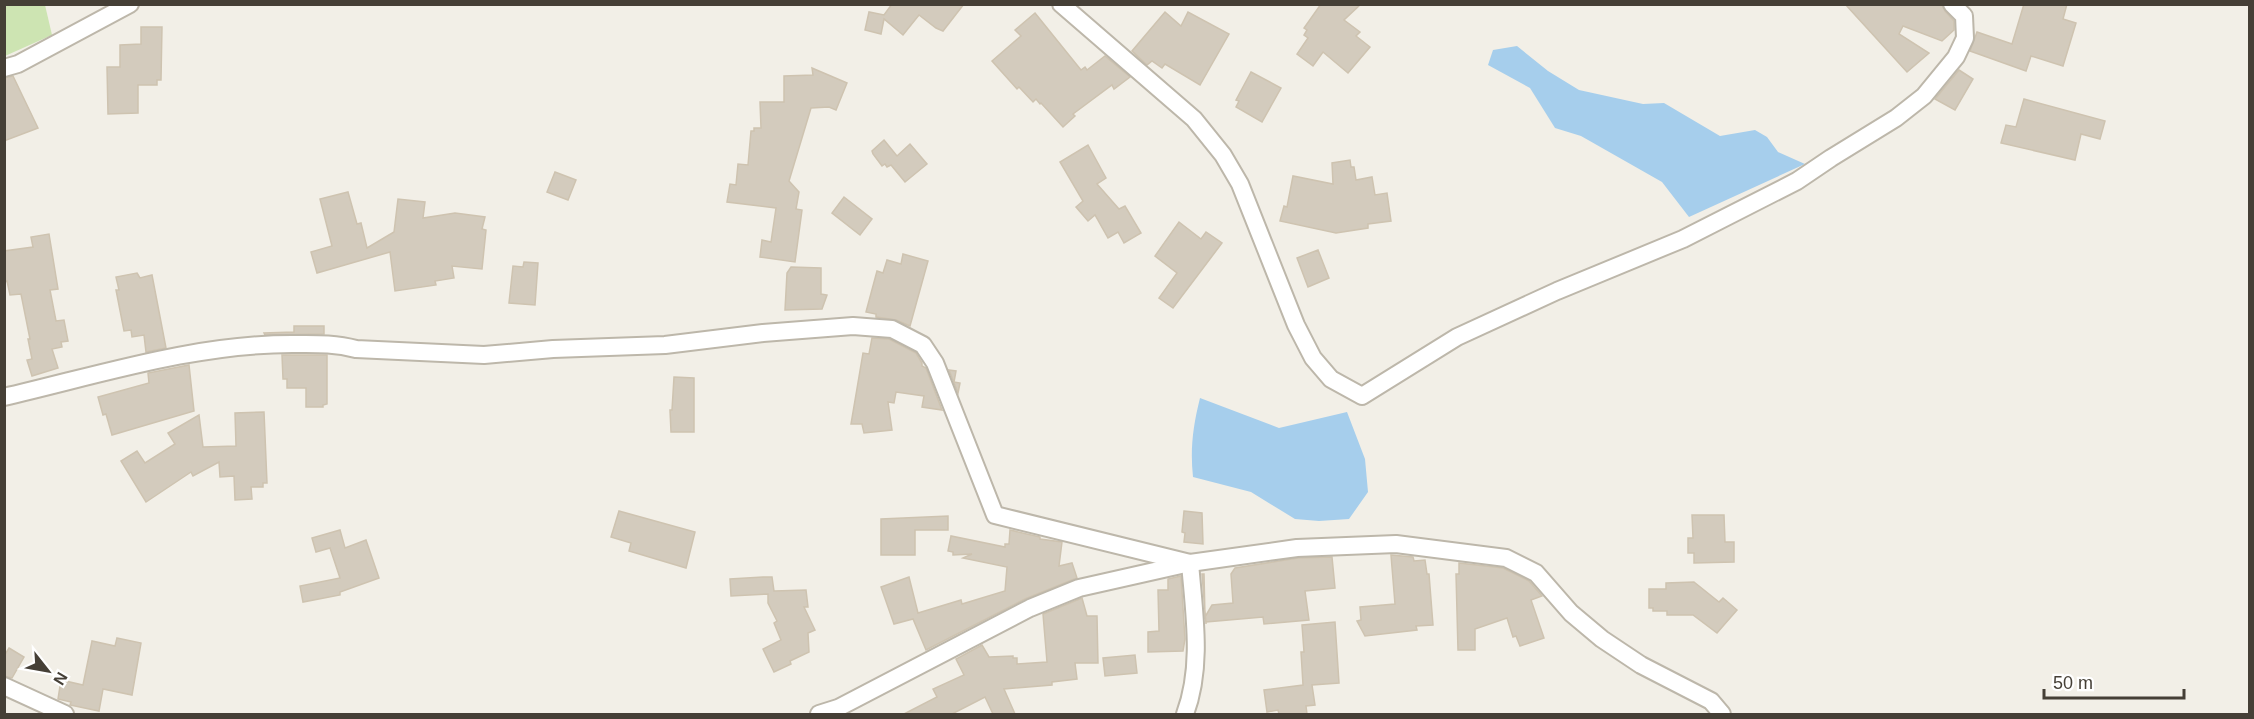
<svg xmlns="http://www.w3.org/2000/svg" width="2254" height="719" font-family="Arial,sans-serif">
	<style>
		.green { fill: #cde4b2 }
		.water { fill: #a6ceec }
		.building { fill: #d3cbbd; stroke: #cec3b0; stroke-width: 1.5 }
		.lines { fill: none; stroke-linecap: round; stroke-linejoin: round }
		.street-casing { stroke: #bdb7aa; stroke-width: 20 }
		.street { stroke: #fff; stroke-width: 16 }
	</style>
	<rect width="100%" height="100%" fill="#f2efe7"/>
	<!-- green -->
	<polygon class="green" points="5,4 45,5 52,35 5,56"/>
	<!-- water -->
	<g class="water">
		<polygon points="1517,46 1548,71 1579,90 1643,104 1664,103 1720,136 1755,130 1767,137 1778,152 1805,164 1689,217 1662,182 1581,136 1555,128 1530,88 1488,65 1493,50"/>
		<path d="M1200,398L1279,428L1347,412L1365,459L1368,492L1349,519L1319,521L1295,519L1251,492L1193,477C1190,449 1193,426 1200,398Z"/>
	</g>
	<!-- building -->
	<g class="building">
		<polygon points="892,4 964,4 943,31 936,28 919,15 903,35 884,19 881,34 865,30 869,12 884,15"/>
		<polygon points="1321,4 1361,4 1344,20 1360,32 1356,36 1370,47 1348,73 1323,52 1313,66 1297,54 1308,38 1304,35 1307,30 1304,28"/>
		<polygon points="1845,4 1942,4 1945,11 1954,21 1954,30 1942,41 1903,26 1899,34 1929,53 1907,72"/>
		<polygon points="2024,4 2067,4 2063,19 2076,23 2063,66 2031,56 2026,71 1970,51 1977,32 2012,44"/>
		<polygon points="1165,12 1181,26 1188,12 1229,34 1200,85 1165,64 1162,68 1152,61 1147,65 1132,51"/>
		<polygon points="1035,13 1081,70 1085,67 1087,70 1105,56 1130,77 1114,89 1112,85 1073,114 1075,116 1063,127 1041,103 1040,104 1036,99 1033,102 1019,87 1017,89 992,61 1021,36 1015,30"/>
		<polygon points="141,27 162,27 161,80 157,80 157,85 138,85 138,113 108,114 107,67 120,67 120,45 141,44"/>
		<polygon points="812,68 847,83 836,110 829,107 811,108 789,181 799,192 796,209 802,210 795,262 760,257 762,240 771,242 776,208 727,202 730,184 736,185 738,164 748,165 751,131 754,131 754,128 761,128 760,102 784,102 784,76 813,75"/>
		<polygon points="1959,70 1973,79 1955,110 1935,99"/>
		<polygon points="1251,72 1281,88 1262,122 1236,107 1239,101 1236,100"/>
		<polygon points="13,76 38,128 4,141 4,78"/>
		<polygon points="2024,99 2105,121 2100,139 2081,134 2075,160 2001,143 2006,125 2016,127"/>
		<polygon points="884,140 897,156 910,144 927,164 905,182 891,165 887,167 885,164 882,166 873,154 872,151"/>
		<polygon points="1088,145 1106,178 1097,184 1119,209 1125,206 1141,233 1124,243 1118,232 1108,238 1095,215 1088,221 1076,207 1083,201 1060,162"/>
		<polygon points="1350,160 1351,167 1354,167 1356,180 1372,177 1375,195 1387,193 1391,221 1368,224 1368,228 1336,233 1280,221 1284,206 1287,207 1293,176 1333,184 1332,163"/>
		<polygon points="555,172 576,180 568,200 547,192"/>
		<polygon points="348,192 357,224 361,223 367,248 394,232 398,199 425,202 423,218 455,213 485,217 482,229 486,230 482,269 452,266 454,278 435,281 436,285 395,291 390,252 317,273 311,252 332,246 320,199"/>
		<polygon points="844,197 872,219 860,235 832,213"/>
		<polygon points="1179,222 1201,239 1206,232 1222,243 1173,308 1159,298 1177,273 1155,256"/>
		<polygon points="49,234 58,289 50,290 56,321 64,320 68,341 61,342 62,347 52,349 58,368 32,376 27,360 32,359 28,339 30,339 21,294 10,295 7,281 4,282 4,251 33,247 31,237"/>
		<polygon points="1318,250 1329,278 1308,287 1297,258"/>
		<polygon points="903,254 928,261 910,326 896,320 876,317 876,314 866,312 877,271 883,273 887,260 901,264"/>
		<polygon points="524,262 538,263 535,305 509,303 513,266 523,267"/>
		<polygon points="791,267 821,268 821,294 827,295 822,309 785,310 787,273"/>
		<polygon points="137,273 140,278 152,275 166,348 146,352 144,335 132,337 131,330 124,331 116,290 119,290 116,277"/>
		<polygon points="294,326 324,326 324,334 265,335 264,333 294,332"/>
		<polygon points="872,338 889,339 916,353 922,363 922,366 926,368 942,410 922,407 924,396 896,392 894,403 888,402 892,430 864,433 862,424 851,424 863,353 869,354"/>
		<polygon points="282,355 327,355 327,404 323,405 323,407 306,407 306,388 287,388 287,379 283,379"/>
		<polygon points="189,365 194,411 112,435 106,414 103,415 98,397 149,383 148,373"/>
		<polygon points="949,370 956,371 954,382 960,383 958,393"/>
		<polygon points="674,377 694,378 694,432 671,432 670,410 672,410"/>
		<polygon points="264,412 267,483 263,483 263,487 251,487 252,499 235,500 234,476 220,477 219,462 193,476 191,472 146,502 121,461 137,451 145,463 175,444 168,433 199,415 203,447 236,446 235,413"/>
		<polygon points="619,511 695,532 686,568 629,551 631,543 611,537"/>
		<polygon points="1184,511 1202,513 1203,544 1184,542 1185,533 1182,532"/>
		<polygon points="1692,515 1724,515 1725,542 1734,542 1734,562 1694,563 1694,553 1688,553 1688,538 1693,538"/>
		<polygon points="948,516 948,530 915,530 915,555 881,555 881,519"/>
		<polygon points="340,530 345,548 366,540 379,578 340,592 340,595 303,602 300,586 340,578 330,548 316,552 312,538"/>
		<polygon points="1010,530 1040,537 1040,539 1062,542 1059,566 1072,563 1077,578 1025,599 926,650 913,619 894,624 881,587 909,577 918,613 961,600 962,604 1005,591 1007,567 963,558 972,554 953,555 953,552 948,551 951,536 1005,547 1005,544 1009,544"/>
		<polygon points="1391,555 1413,557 1414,561 1425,560 1427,574 1429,574 1433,625 1416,626 1417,630 1365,636 1357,621 1361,620 1360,607 1395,604"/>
		<polygon points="1332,557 1335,588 1305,591 1309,620 1264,624 1263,617 1206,622 1206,624 1202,574 1204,574 1205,617 1212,605 1233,603 1231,574 1235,568 1298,558"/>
		<polygon points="1459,563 1503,568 1529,581 1542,596 1531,600 1544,638 1520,646 1516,636 1513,637 1507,618 1475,629 1475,650 1458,650 1456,574 1459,574"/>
		<polygon points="1181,576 1185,639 1183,651 1148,652 1148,632 1159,631 1158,590 1168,590 1168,579"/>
		<polygon points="763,577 772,577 774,591 806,590 808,607 804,607 815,630 808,633 809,652 790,661 791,664 774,672 763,649 781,640 774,623 777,621 768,603 768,594 731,596 730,579"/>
		<polygon points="1694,582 1719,602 1723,598 1737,610 1717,633 1693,615 1667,615 1667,611 1653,611 1653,608 1649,608 1649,589 1666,589 1666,583"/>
		<polygon points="1082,598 1087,616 1097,616 1098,663 1075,663 1077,679 1052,682 1052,685 1004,689 1015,714 993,714 985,697 952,714 904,714 937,697 933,689 964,675 956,659 982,645 989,657 1013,656 1013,658 1017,658 1017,664 1047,662 1043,614"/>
		<polygon points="1335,622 1339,683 1312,685 1315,705 1306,706 1307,714 1279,714 1278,710 1267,712 1264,690 1303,685 1301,652 1304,652 1302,625"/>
		<polygon points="117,638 141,643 132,695 103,689 99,711 70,705 71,702 58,699 61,680 83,685 92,641 115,646"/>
		<polygon points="9,648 24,657 12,678 4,676 4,656"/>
		<polygon points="1135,655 1137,673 1105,676 1103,658"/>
	</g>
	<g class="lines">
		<defs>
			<g id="street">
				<polyline points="1061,4 1194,119 1223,155 1240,184 1296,325 1313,358 1331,379 1362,396 1457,337 1557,291 1683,239 1797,181 1831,158 1896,118 1924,96 1956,57 1965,38 1964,16 1952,4"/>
				<polyline points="4,68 18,64 130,4"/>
				<path d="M4,397C99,375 194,344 292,344C314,344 334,343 356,349L484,355L553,349L665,345L763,333L853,326L892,329L923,345L935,363L995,515L1190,563"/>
				<polyline points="4,686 65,714"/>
				<polyline points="819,714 838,708 1030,608 1079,588 1190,563 1297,548 1396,544 1506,558 1536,573 1571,613 1602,639 1641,665 1711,701 1722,714"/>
				<path d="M1185,714C1203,666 1194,613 1190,563"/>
			</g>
		</defs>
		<!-- street casing -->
		<use href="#street" class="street-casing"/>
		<!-- street -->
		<use href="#street" class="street"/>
	</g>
	<!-- border -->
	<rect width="2254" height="719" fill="none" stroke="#453f36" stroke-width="12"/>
	<!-- north arrow -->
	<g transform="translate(48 671) rotate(121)" stroke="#ffffff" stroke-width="4.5" paint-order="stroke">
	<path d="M0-4.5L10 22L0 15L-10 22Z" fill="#453f36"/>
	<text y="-9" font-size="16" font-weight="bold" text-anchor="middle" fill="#453f36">N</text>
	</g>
	<!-- scale -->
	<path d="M2044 689v9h140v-9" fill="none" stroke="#453f36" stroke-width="3"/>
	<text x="2053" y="689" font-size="18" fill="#453f36" stroke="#ffffff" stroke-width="4.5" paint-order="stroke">50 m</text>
</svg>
